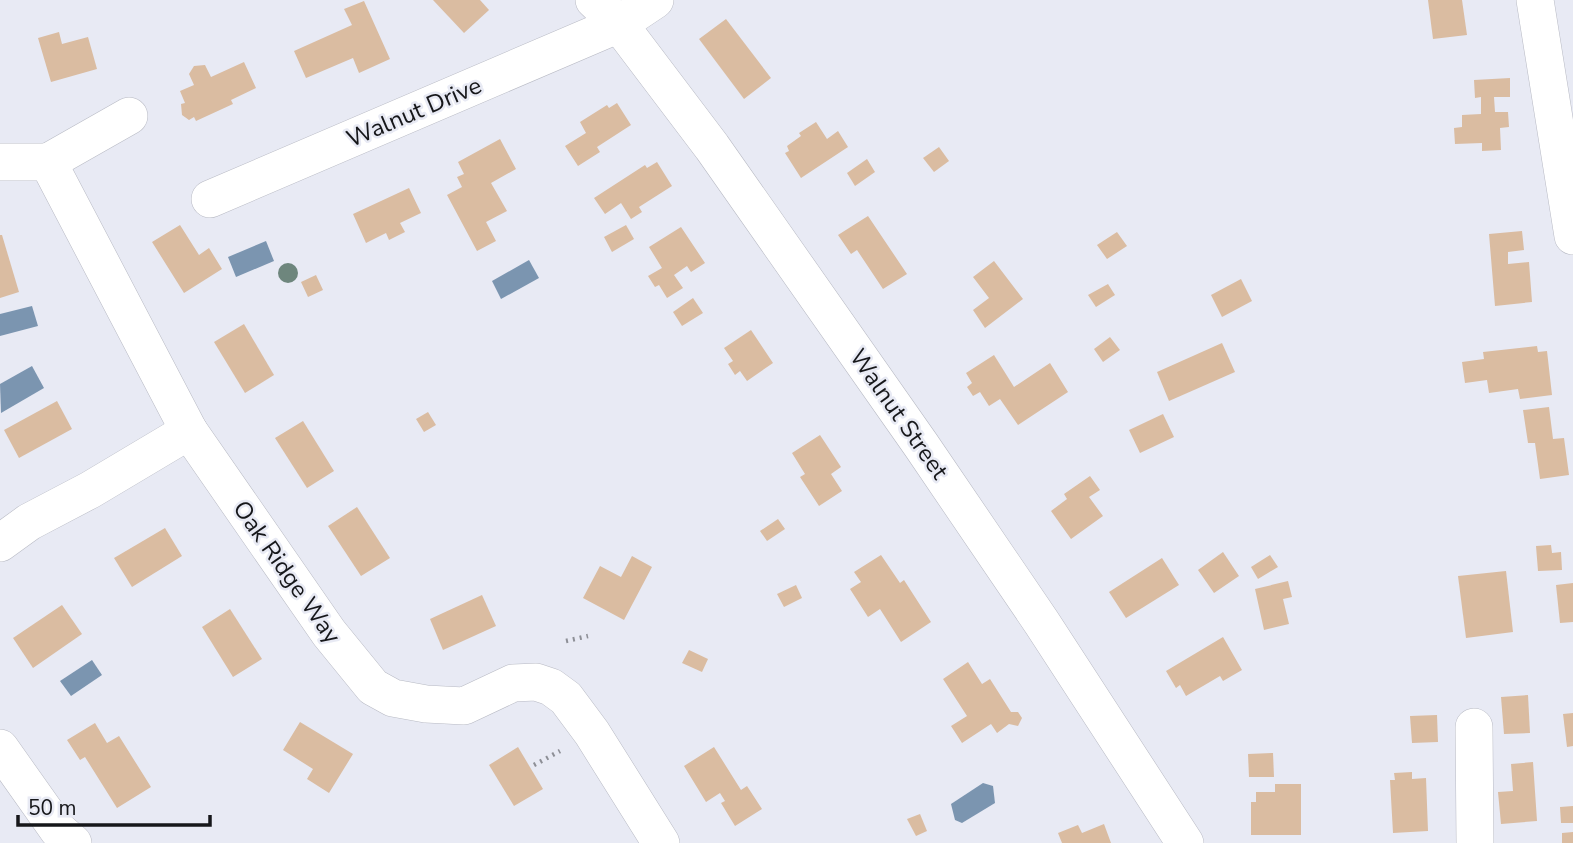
<svg xmlns="http://www.w3.org/2000/svg" width="1573" height="843" font-family="'Nunito Sans',sans-serif">
	<style>
		.water { fill: #7b95b0 }
		.building { fill: #dabca1 }
		.lines { fill: none; stroke-linecap: round; stroke-linejoin: round }
		.minor-casing { stroke: #b8bac4; stroke-width: 38 }
		.path { stroke: #8d8f96; stroke-width: 4.5; stroke-dasharray: 2 5; stroke-linecap: butt }
		.minor { stroke: #fff; stroke-width: 37 }
		.tree { fill: #6e867d }
		.labels { text-anchor: middle; stroke-width: 5; stroke-linejoin: round; paint-order: stroke }
		.street-label { font-size: 24px; fill: #16171a; stroke: #e8eaf4 }
	</style>
	<rect width="100%" height="100%" fill="#e8eaf4"/>
	<!-- water -->
	<g class="water">
		<polygon points="266,241 274,261 236,277 228,257"/>
		<polygon points="529,260 539,278 501,299 492,281"/>
		<polygon points="32,306 38,326 0,336 0,314"/>
		<polygon points="32,366 44,388 1,413 0,384"/>
		<polygon points="92,660 102,675 71,696 60,681"/>
		<polygon points="983,783 993,786 995,803 962,823 955,820 951,804"/>
	</g>
	<!-- building -->
	<g class="building">
		<polygon points="433,0 480,0 489,10 464,33"/>
		<polygon points="1428,0 1462,0 1467,35 1433,39"/>
		<polygon points="364,1 390,59 359,73 353,58 306,78 294,51 352,25 344,9"/>
		<polygon points="726,19 771,78 744,99 699,39"/>
		<polygon points="59,32 62,44 88,37 97,69 51,82 38,38"/>
		<polygon points="244,62 256,88 231,100 233,104 196,121 194,117 189,120 182,115 181,104 185,103 180,91 194,85 189,74 194,66 205,65 211,77"/>
		<polygon points="1510,78 1510,97 1494,97 1495,112 1508,112 1509,127 1500,128 1501,150 1482,151 1482,143 1455,144 1454,128 1462,127 1462,115 1481,114 1481,97 1475,98 1474,80"/>
		<polygon points="617,103 631,125 597,147 600,152 578,166 565,146 586,133 580,122 607,105 609,108"/>
		<polygon points="816,122 827,139 838,131 848,147 801,178 785,153 789,151 787,146 801,136 799,133"/>
		<polygon points="500,139 516,169 491,183 507,211 486,222 496,241 477,251 447,195 462,187 457,177 464,174 458,162"/>
		<polygon points="939,147 949,161 934,172 923,158"/>
		<polygon points="867,159 875,172 855,186 847,173"/>
		<polygon points="657,162 672,186 639,207 642,212 631,219 621,203 605,214 594,198 645,165 647,168"/>
		<polygon points="409,188 421,213 400,223 405,232 389,240 386,233 366,243 353,214"/>
		<polygon points="868,216 907,274 883,289 857,250 851,254 838,235"/>
		<polygon points="180,225 199,255 209,248 222,269 184,293 152,242"/>
		<polygon points="626,225 634,239 612,252 604,237"/>
		<polygon points="681,227 705,263 691,272 687,266 674,275 683,288 667,298 659,285 655,287 648,276 662,268 649,247"/>
		<polygon points="1522,231 1524,250 1508,252 1508,264 1529,262 1532,302 1495,306 1489,234"/>
		<polygon points="1117,232 1127,246 1107,259 1097,245"/>
		<polygon points="0,235 2,235 19,292 0,298"/>
		<polygon points="994,261 1023,299 985,328 973,310 989,298 973,277"/>
		<polygon points="316,275 323,290 308,297 301,282"/>
		<polygon points="1241,279 1252,301 1222,317 1211,295"/>
		<polygon points="1108,284 1115,295 1096,307 1088,295"/>
		<polygon points="693,298 703,313 682,326 673,312"/>
		<polygon points="244,324 274,375 245,393 214,342"/>
		<polygon points="751,330 773,363 747,381 740,371 735,375 728,364 733,361 724,348"/>
		<polygon points="1110,337 1120,350 1103,362 1094,349"/>
		<polygon points="1222,343 1235,372 1169,401 1157,372"/>
		<polygon points="1537,346 1538,352 1547,351 1552,395 1520,399 1518,389 1489,393 1487,380 1465,383 1462,362 1484,359 1483,352"/>
		<polygon points="994,355 1014,387 1050,363 1068,392 1018,425 1000,399 989,406 980,392 973,396 967,387 972,383 966,373"/>
		<polygon points="57,401 72,429 19,458 4,430"/>
		<polygon points="1549,407 1553,439 1564,438 1569,475 1540,479 1535,443 1528,443 1523,410"/>
		<polygon points="428,412 436,425 424,432 416,419"/>
		<polygon points="1163,414 1174,437 1140,453 1129,430"/>
		<polygon points="303,421 334,471 307,488 275,438"/>
		<polygon points="820,435 841,467 831,474 842,491 819,506 800,477 805,474 792,453"/>
		<polygon points="1090,476 1100,490 1089,497 1103,516 1071,539 1051,511 1067,499 1064,494"/>
		<polygon points="357,507 390,558 361,576 328,526"/>
		<polygon points="778,519 785,529 767,541 760,531"/>
		<polygon points="165,528 182,556 132,587 114,558"/>
		<polygon points="1551,545 1552,553 1561,552 1562,570 1538,571 1536,546"/>
		<polygon points="1223,552 1239,576 1214,593 1198,570"/>
		<polygon points="881,555 900,583 904,580 931,622 901,642 880,609 868,617 850,589 861,582 854,572"/>
		<polygon points="1270,555 1278,567 1258,579 1251,567"/>
		<polygon points="632,556 652,567 624,620 583,598 600,566 621,577"/>
		<polygon points="1162,558 1179,585 1126,618 1109,592"/>
		<polygon points="1506,571 1513,632 1466,638 1458,576"/>
		<polygon points="1288,581 1292,597 1283,599 1289,624 1264,630 1255,589"/>
		<polygon points="1573,583 1573,622 1560,623 1556,585"/>
		<polygon points="796,585 802,598 784,607 777,594"/>
		<polygon points="482,595 496,626 443,650 430,619"/>
		<polygon points="62,605 82,634 33,668 13,638"/>
		<polygon points="230,609 262,659 233,677 202,627"/>
		<polygon points="1223,637 1242,670 1223,681 1220,676 1186,696 1180,685 1176,688 1166,671"/>
		<polygon points="689,650 708,659 702,672 682,663"/>
		<polygon points="968,662 982,684 990,679 1011,712 1018,712 1022,718 1018,726 1009,724 997,733 991,724 962,743 951,726 967,716 943,679"/>
		<polygon points="1528,695 1530,733 1504,734 1501,697"/>
		<polygon points="1573,713 1573,746 1567,747 1563,714"/>
		<polygon points="1437,715 1438,742 1412,743 1410,716"/>
		<polygon points="300,722 353,754 329,793 307,779 313,769 283,750"/>
		<polygon points="95,723 107,743 119,736 151,787 117,808 85,757 80,760 67,740"/>
		<polygon points="518,747 543,789 514,806 489,765"/>
		<polygon points="714,747 741,790 747,786 762,809 735,826 721,803 725,801 720,793 706,802 684,766"/>
		<polygon points="1273,753 1274,777 1249,777 1248,754"/>
		<polygon points="1533,762 1537,821 1501,824 1498,792 1513,791 1511,764"/>
		<polygon points="1412,772 1412,779 1426,778 1428,831 1393,833 1390,780 1395,780 1394,773"/>
		<polygon points="1275,784 1301,784 1301,835 1251,835 1251,802 1256,802 1256,792 1275,792"/>
		<polygon points="1573,806 1573,823 1561,823 1560,807"/>
		<polygon points="920,814 927,831 916,836 907,819"/>
		<polygon points="1104,824 1111,843 1062,843 1058,833 1078,825 1082,833"/>
		<polygon points="1573,832 1573,843 1562,843 1562,833"/>
	</g>
	<g class="lines">
		<defs>
			<g id="minor">
				<polyline points="594,0 619,24 712,147 921,445 1042,623 1185,843"/>
				<polyline points="1535,0 1573,236"/>
				<polyline points="0,162 48,162 189,431 329,633 373,687 393,698 426,704 464,706 513,683 536,682 551,687 566,698 592,733 661,843"/>
				<polyline points="48,162 129,116"/>
				<polyline points="210,199 619,24 655,0"/>
				<polyline points="0,543 29,522 90,490 189,431"/>
				<polyline points="1474,727 1475,843"/>
				<polyline points="0,748 58,830 73,843"/>
			</g>
		</defs>
		<!-- minor casing -->
		<use href="#minor" class="minor-casing"/>
		<!-- path -->
		<g class="path">
			<polyline points="566,641 588,636"/>
			<polyline points="534,765 560,751"/>
		</g>
		<!-- minor -->
		<use href="#minor" class="minor"/>
	</g>
	<!-- trees -->
	<circle class="tree" cx="288" cy="273" r="10"/>
	<g class="labels">
		<!-- street labels -->
		<g class="street-label">
			<text transform="translate(414 112) rotate(-23)" y="8">Walnut Drive</text>
			<text transform="translate(899 414) rotate(55)" y="8">Walnut Street</text>
			<text transform="translate(287 572) rotate(55)" y="8">Oak Ridge Way</text>
		</g>
	</g>
	<!-- scale -->
	<path d="M18 815v10h192v-10" fill="none" stroke="#16171a" stroke-width="3.5"/>
	<text x="28" y="815" font-size="21" fill="#16171a" stroke="#e8eaf4" stroke-width="5" paint-order="stroke">50 m</text>
</svg>
